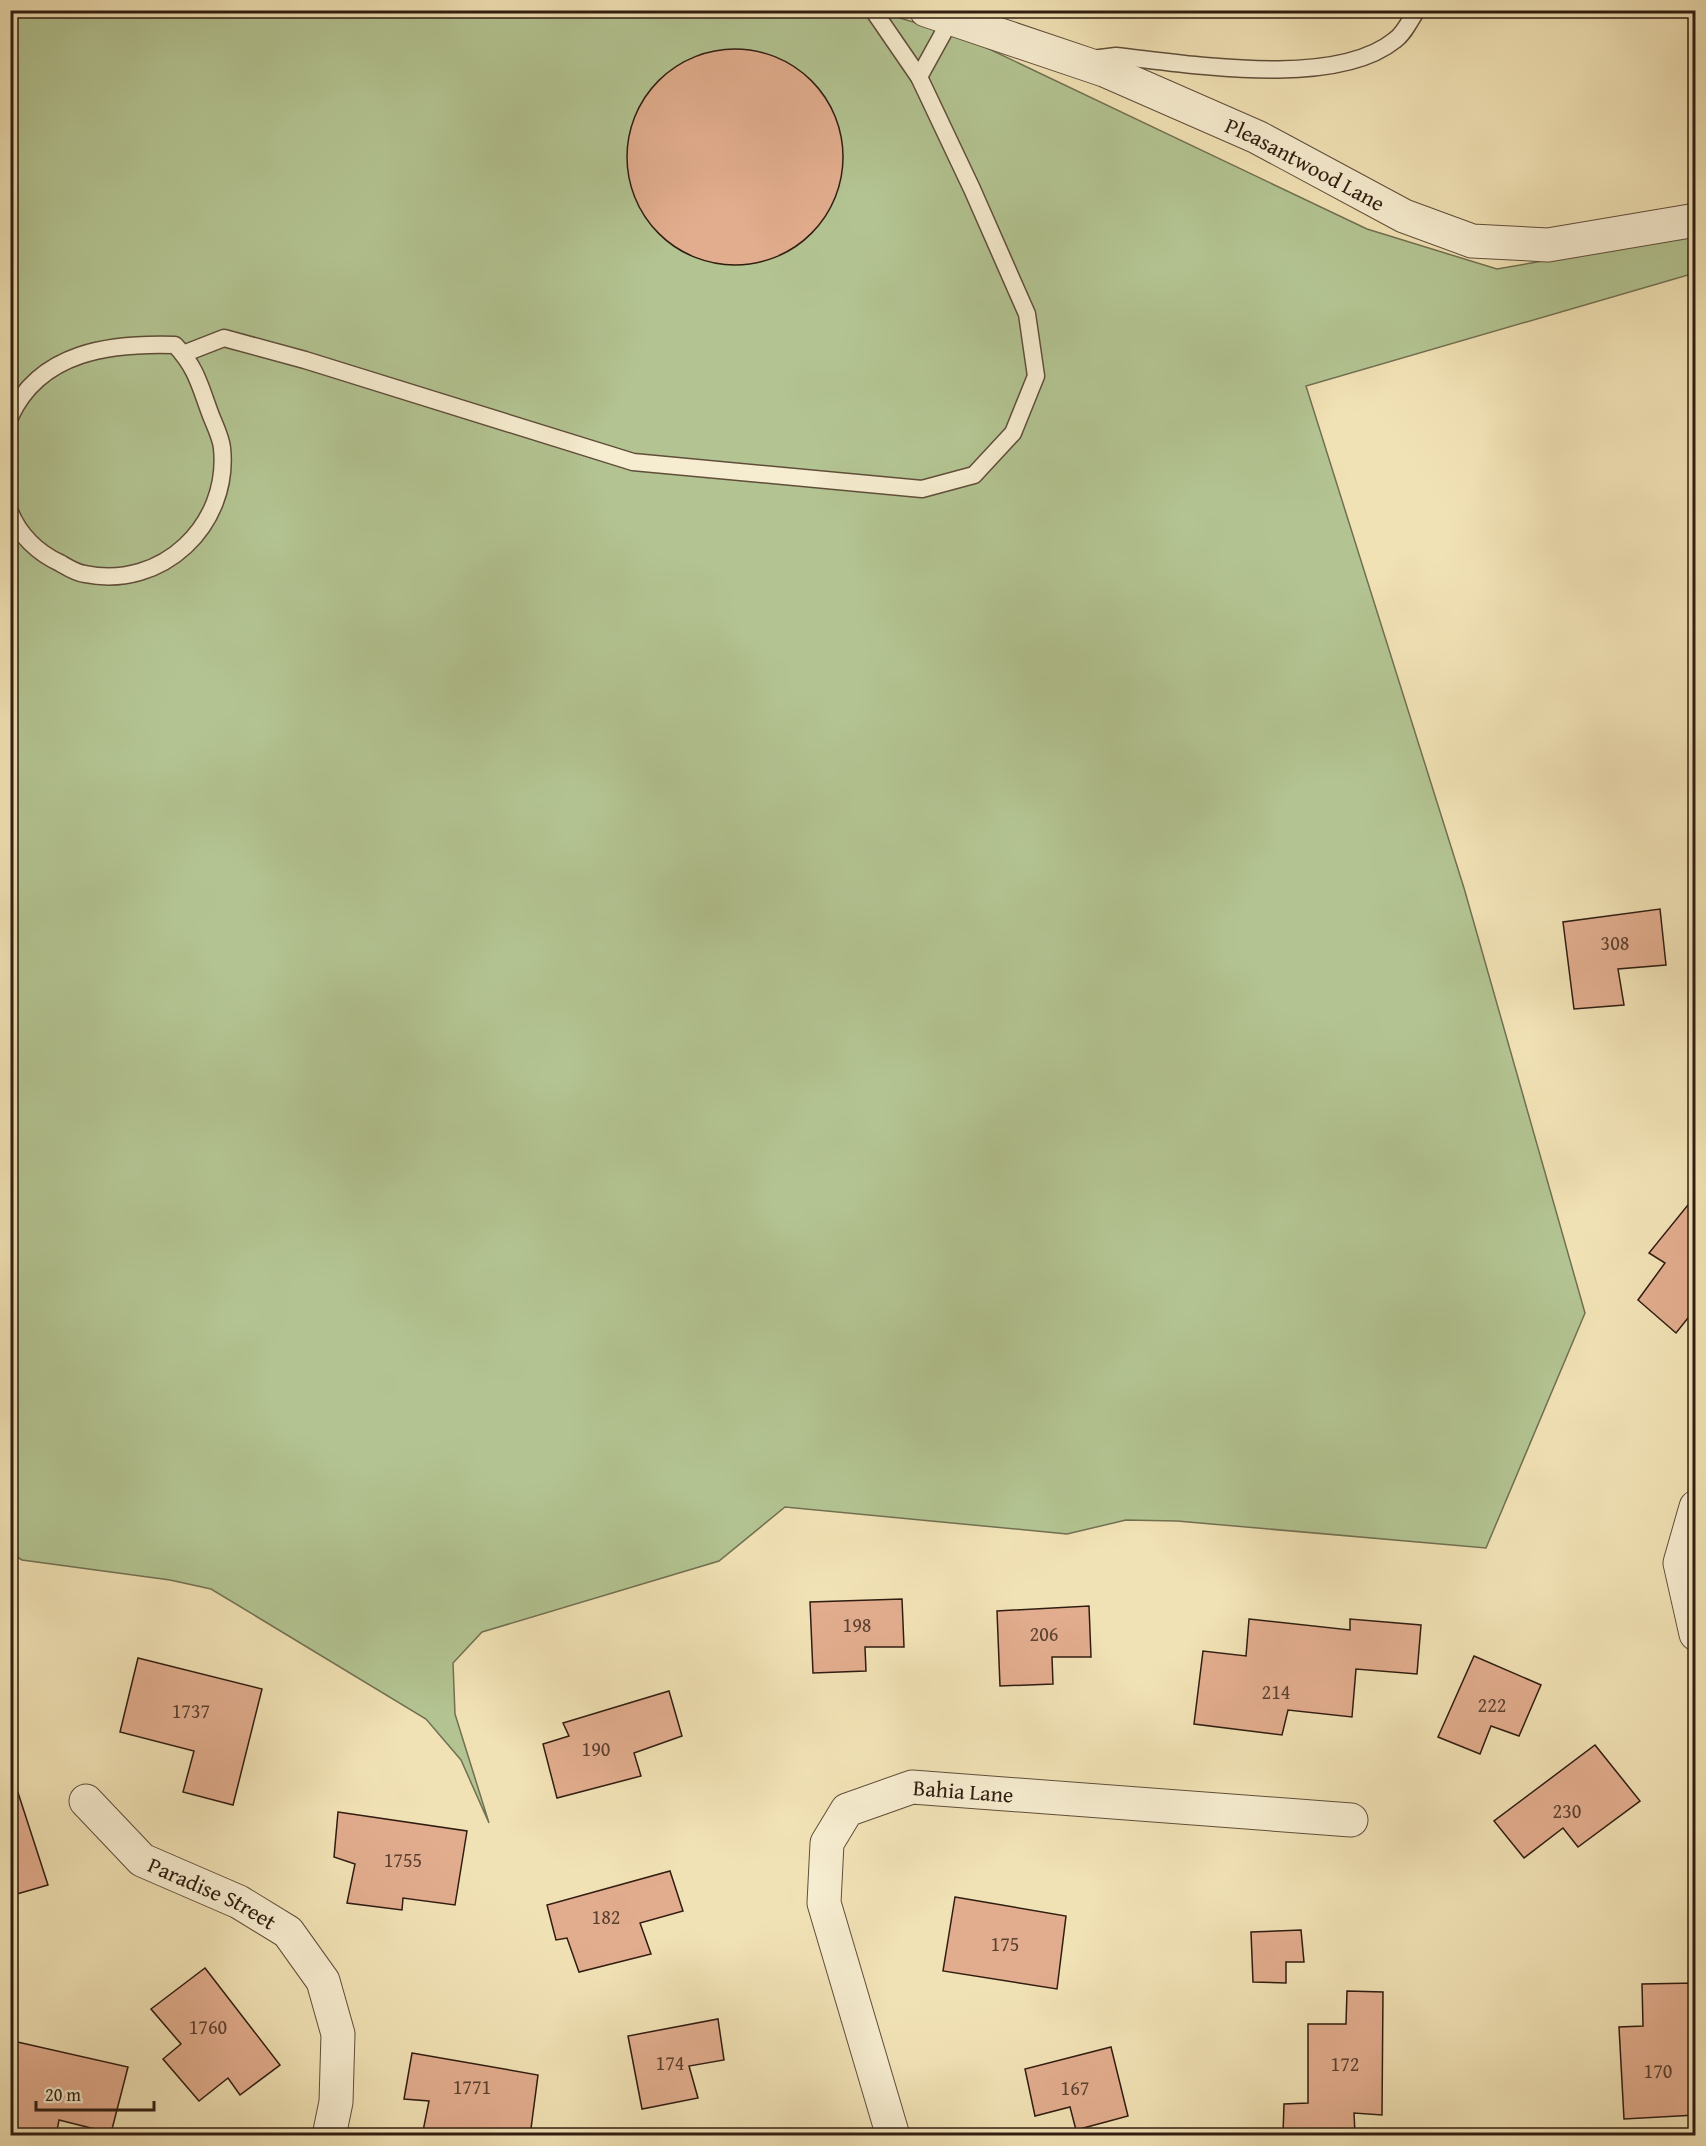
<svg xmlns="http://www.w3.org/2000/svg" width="1706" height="2146" font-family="'Gentium Book Plus',serif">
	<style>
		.green { fill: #b3c492; stroke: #727052; stroke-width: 1.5 }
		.building { fill: #e2ad8e; stroke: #301d11; stroke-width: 1.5 }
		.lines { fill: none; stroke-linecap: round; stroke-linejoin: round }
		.service-casing { stroke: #604e3a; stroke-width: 19 }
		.minor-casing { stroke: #604e3a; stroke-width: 35 }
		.service { stroke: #f6eccf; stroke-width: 16 }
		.minor { stroke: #f6eccf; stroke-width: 33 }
		.labels { text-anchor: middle; stroke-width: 6; stroke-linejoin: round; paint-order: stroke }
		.number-label { font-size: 20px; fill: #5c4130 }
		.street-label { font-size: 22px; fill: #301d11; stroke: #f6eccf }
	</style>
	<rect width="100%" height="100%" fill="#f1e2b5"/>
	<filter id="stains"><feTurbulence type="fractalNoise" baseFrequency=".00333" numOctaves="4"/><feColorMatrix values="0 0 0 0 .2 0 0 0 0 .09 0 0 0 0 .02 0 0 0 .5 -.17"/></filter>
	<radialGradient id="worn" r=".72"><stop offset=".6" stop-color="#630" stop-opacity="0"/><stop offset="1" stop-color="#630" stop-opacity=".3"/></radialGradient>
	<!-- green -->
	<polygon class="green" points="11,11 877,11 966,38 1367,229 1497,269 1695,235 1695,273 1306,386 1464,888 1585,1313 1486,1548 1177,1521 1126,1520 1067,1534 785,1507 719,1561 482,1632 453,1663 455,1714 489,1823 461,1760 426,1719 211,1589 170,1580 22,1560 11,1553 10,1328 17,1326 10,1308"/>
	<!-- building -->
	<g class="building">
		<circle cx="735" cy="157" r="108"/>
		<polygon points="1660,909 1666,965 1618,969 1624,1005 1574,1009 1563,922"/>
		<polygon points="1696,1195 1696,1308 1676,1333 1638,1300 1665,1263 1649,1253"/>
		<polygon points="902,1599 904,1647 865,1647 866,1671 813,1673 810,1602"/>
		<polygon points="1089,1606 1091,1657 1052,1657 1053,1684 1000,1686 997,1611"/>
		<polygon points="1249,1619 1350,1630 1350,1619 1421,1625 1417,1674 1356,1669 1352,1717 1288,1710 1282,1735 1194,1724 1203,1651 1246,1656"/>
		<polygon points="1474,1656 1541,1685 1519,1736 1491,1726 1480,1754 1438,1737"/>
		<polygon points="138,1658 262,1689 233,1805 183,1792 194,1751 120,1732"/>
		<polygon points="669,1691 682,1736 634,1753 641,1776 557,1798 543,1744 569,1736 563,1723"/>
		<polygon points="1595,1745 1640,1801 1578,1847 1563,1828 1524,1858 1494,1821"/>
		<polygon points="10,1768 48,1885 10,1896"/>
		<polygon points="338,1812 467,1831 455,1905 403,1898 402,1910 347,1903 355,1864 334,1857"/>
		<polygon points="670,1871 683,1911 640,1923 651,1954 579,1972 567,1938 556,1940 547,1905"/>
		<polygon points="955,1897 1066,1916 1057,1989 943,1971"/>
		<polygon points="1301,1930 1304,1962 1286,1962 1286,1983 1253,1982 1251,1932"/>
		<polygon points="205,1968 280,2065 240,2095 228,2078 199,2101 163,2059 181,2044 151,2009"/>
		<polygon points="1696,1983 1696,2115 1624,2119 1619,2027 1643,2026 1642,1984"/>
		<polygon points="1347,1991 1383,1992 1382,2115 1354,2113 1355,2134 1283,2134 1284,2104 1308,2103 1308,2024 1346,2024"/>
		<polygon points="718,2019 724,2060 689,2066 698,2098 642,2109 628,2036"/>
		<polygon points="13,2041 128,2067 111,2133 59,2120 56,2136 10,2136 10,2053"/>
		<polygon points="1111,2047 1128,2116 1076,2130 1070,2107 1035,2116 1025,2069"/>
		<polygon points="412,2053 538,2075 530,2136 422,2136 429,2101 404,2099"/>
	</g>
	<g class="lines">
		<defs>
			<g id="service">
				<path d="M1092,59L1116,56C1189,64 1335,89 1395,40C1404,34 1410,20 1417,10"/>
				<polyline points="919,77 951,19"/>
				<polyline points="183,354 224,338 305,360 633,462 922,489 974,475 1013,433 1036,376 1027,314 972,189 919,77 873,10"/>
				<path d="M10,417C40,351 111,343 175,345C196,367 200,386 210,413C214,424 221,437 222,448C230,525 162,590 85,574C76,573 67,567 60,563C38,553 19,535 10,512"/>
			</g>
			<g id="minor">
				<path id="s1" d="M926,10L1104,70L1257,137L1404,216L1472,241L1548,245L1696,220"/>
				<polyline points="1696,1507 1680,1563 1696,1634"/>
				<path id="s2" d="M86,1801L142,1860L239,1902L288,1932L323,1981L338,2034L336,2102L329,2136"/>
				<path id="s3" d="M893,2136L824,1903L827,1843L847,1810L912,1787L1351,1820"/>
			</g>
		</defs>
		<!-- service casing -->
		<use href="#service" class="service-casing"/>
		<!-- minor casing -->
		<use href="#minor" class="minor-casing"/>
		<!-- service -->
		<use href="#service" class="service"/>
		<!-- minor -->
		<use href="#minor" class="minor"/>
	</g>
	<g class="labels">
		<!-- number labels -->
		<g class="number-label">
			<text x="1615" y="950">308</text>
			<text x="857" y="1632">198</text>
			<text x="1044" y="1641">206</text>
			<text x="1276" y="1699">214</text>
			<text x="1492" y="1712">222</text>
			<text x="191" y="1718">1737</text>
			<text x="596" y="1756">190</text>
			<text x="1567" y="1818">230</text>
			<text x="403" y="1867">1755</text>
			<text x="606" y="1924">182</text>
			<text x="1005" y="1951">175</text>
			<text x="208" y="2034">1760</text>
			<text x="670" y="2070">174</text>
			<text x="1345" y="2071">172</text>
			<text x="1658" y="2078">170</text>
			<text x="472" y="2094">1771</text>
			<text x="1075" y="2095">167</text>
		</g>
		<!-- street labels -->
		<g class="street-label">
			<text dy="8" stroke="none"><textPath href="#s1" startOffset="410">Pleasantwood Lane</textPath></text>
			<text dy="8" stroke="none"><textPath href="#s3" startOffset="462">Bahia Lane</textPath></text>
			<text dy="8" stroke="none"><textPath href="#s2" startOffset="159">Paradise Street</textPath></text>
		</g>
	</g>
	<!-- margin -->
	<rect width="1706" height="2146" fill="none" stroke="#f1e2b5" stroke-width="36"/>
	<rect x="12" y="12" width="1682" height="2122" fill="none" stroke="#301d11" stroke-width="3"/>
	<rect x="18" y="18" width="1670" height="2110" fill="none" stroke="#301d11" stroke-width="1.5"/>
	<!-- scale -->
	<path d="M36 2101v9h118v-9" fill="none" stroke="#301d11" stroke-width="3"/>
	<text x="45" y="2101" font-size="18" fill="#301d11" stroke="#f6eccf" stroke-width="4.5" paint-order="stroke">20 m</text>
	<rect width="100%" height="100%" filter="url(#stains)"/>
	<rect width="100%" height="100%" fill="url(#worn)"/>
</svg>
